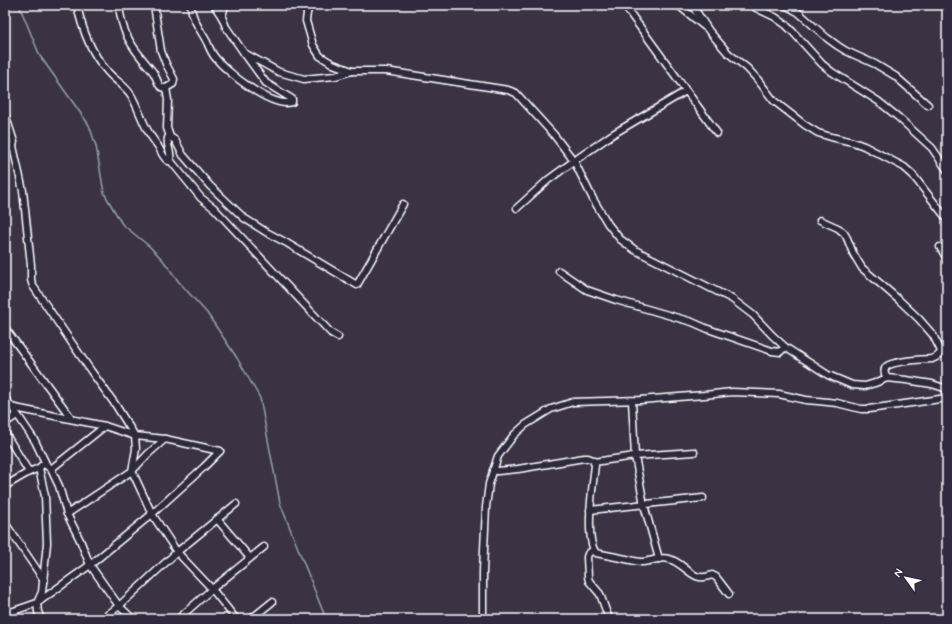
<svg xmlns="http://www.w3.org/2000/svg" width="952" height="624" font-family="Mynerve,sans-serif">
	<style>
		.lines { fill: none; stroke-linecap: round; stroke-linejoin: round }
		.stream { stroke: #92a0ac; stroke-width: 1.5 }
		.street-casing { stroke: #fff; stroke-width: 9 }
		.street { stroke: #2f2a3d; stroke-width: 6 }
	</style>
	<rect width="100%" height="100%" fill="#3b3343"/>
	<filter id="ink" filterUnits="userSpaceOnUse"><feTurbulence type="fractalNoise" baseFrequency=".025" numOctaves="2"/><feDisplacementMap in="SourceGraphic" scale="8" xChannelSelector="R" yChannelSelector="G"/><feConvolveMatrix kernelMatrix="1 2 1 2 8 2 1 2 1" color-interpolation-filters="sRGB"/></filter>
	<g filter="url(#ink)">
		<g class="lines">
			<!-- stream -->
			<polyline class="stream" points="19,5 40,56 89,125 96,146 104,193 122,224 149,246 162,259 179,282 207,313 237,358 260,398 280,503 326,619"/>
			<defs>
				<g id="street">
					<path d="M77,5C82,29 91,53 107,71C114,80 125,85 131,95C138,107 142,121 149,133C152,138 155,142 158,146C161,151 163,158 168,161L170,160C172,153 166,145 168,138L170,137"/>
					<path d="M119,5C120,15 122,26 127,36C133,49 144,61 153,72C156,76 157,82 160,86C162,88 163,88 166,88L173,84L174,79L166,64L161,51L154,5"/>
					<path d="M191,5C191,18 201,31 207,42C209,47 211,52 214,56C225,71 272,109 292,102V99L266,83L244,53"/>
					<polyline points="214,5 222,17"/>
					<polyline points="225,5 222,17 226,27 244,53 279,72 304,79 335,76 352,71"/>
					<polyline points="310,5 307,13 306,21 313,45 320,56 333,64 352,71 386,71 508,90 516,93 554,135 574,161 593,199 608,224 620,239 635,250 732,299 753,315 772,335 785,347 828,375 852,385 865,386 875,383 887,378 906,380 932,384 944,388 947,391"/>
					<polyline points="624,5 717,133"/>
					<polyline points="678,5 705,27"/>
					<polyline points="692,5 709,31 728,53 747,68 758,80 774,101 805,125 818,133 831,137 853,142 864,146 904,167 912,174 947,219"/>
					<polyline points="754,5 756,8 775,17 786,25 793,32 822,64 832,72 878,101 898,117 932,148 947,170"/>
					<polyline points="785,5 798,12 827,38 838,46 846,51 875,64 895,76 928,105"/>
					<polyline points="166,88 168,100 167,128 170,137 175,140 183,155 210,186 244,218 266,232 285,242 357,285 403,204"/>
					<polyline points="5,114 14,142 13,146 9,148 5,148"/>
					<polyline points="13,146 23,191 31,265 31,280 33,286 91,371 115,404 135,436 136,449 132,471 152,514 177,552 212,589 236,619"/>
					<polyline points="170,160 201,198 214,208 331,333 338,337"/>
					<polyline points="517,208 548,180 574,161 613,134 686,91"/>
					<path d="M820,220L838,228L844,233L847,238L853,253L862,268L899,300L919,319L933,335L941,351C939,356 937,357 932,359C924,359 891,361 886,367C883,371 885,375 887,378"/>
					<polyline points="940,247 947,259"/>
					<polyline points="559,271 587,290 616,300 692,322 708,329 772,351 780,352 785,347"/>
					<polyline points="5,328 72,419"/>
					<polyline points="5,398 19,417 35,441 47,466"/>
					<polyline points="632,401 635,456 644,505 659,559"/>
					<polyline points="5,406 105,426 135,436 165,439 220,451"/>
					<polyline points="5,423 17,415"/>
					<polyline points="5,433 29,472"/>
					<polyline points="594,462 635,456 694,452"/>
					<polyline points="39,468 45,496 47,543 42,592 37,603 38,612 41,619"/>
					<polyline points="51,469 105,426"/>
					<path d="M493,470L498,471L518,469L584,458H588L593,460L595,465C593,484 584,538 596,553C606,555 616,557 626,559C631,560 636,562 641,562C651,562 659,556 669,559C686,563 692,584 712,575L716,577L729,594"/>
					<polyline points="5,486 29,472 39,468 42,465 45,464 51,469 59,486 67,514 80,540 90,565 119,606 133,619"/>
					<polyline points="590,510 703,498"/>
					<polyline points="67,514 132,471 148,454 165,439"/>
					<polyline points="217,519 250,558"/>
					<polyline points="5,523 44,580"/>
					<polyline points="593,550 588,554 587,557 588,577 589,581 600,594 609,619"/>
					<polyline points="5,614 37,603 90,565 152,514 204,467 220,451"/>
					<polyline points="102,619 119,606 177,552 236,504"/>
					<polyline points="178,619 212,589 264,547"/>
					<polyline points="251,619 272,602"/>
					<polyline points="483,619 483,571 486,507 489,484 498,456 514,435 525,425 551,409 573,402 640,400 704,395 732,392 779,394 806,400 818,401 837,403 861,409 869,409 947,398"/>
				</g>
			</defs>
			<!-- street casing -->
			<use href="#street" class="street-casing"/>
			<!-- street -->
			<use href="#street" class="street"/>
		</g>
	</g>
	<!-- margin -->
	<rect width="952" height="624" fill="none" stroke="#2f2a3d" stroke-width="20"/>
	<rect x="10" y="10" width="932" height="604" fill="none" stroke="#fff" stroke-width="1.5" filter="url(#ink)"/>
	<!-- north arrow -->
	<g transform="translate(906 578) rotate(303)" stroke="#2f2a3d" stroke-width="3" paint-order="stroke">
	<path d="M0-3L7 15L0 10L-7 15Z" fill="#ffffff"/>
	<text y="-6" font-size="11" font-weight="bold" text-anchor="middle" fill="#ffffff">N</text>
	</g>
</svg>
